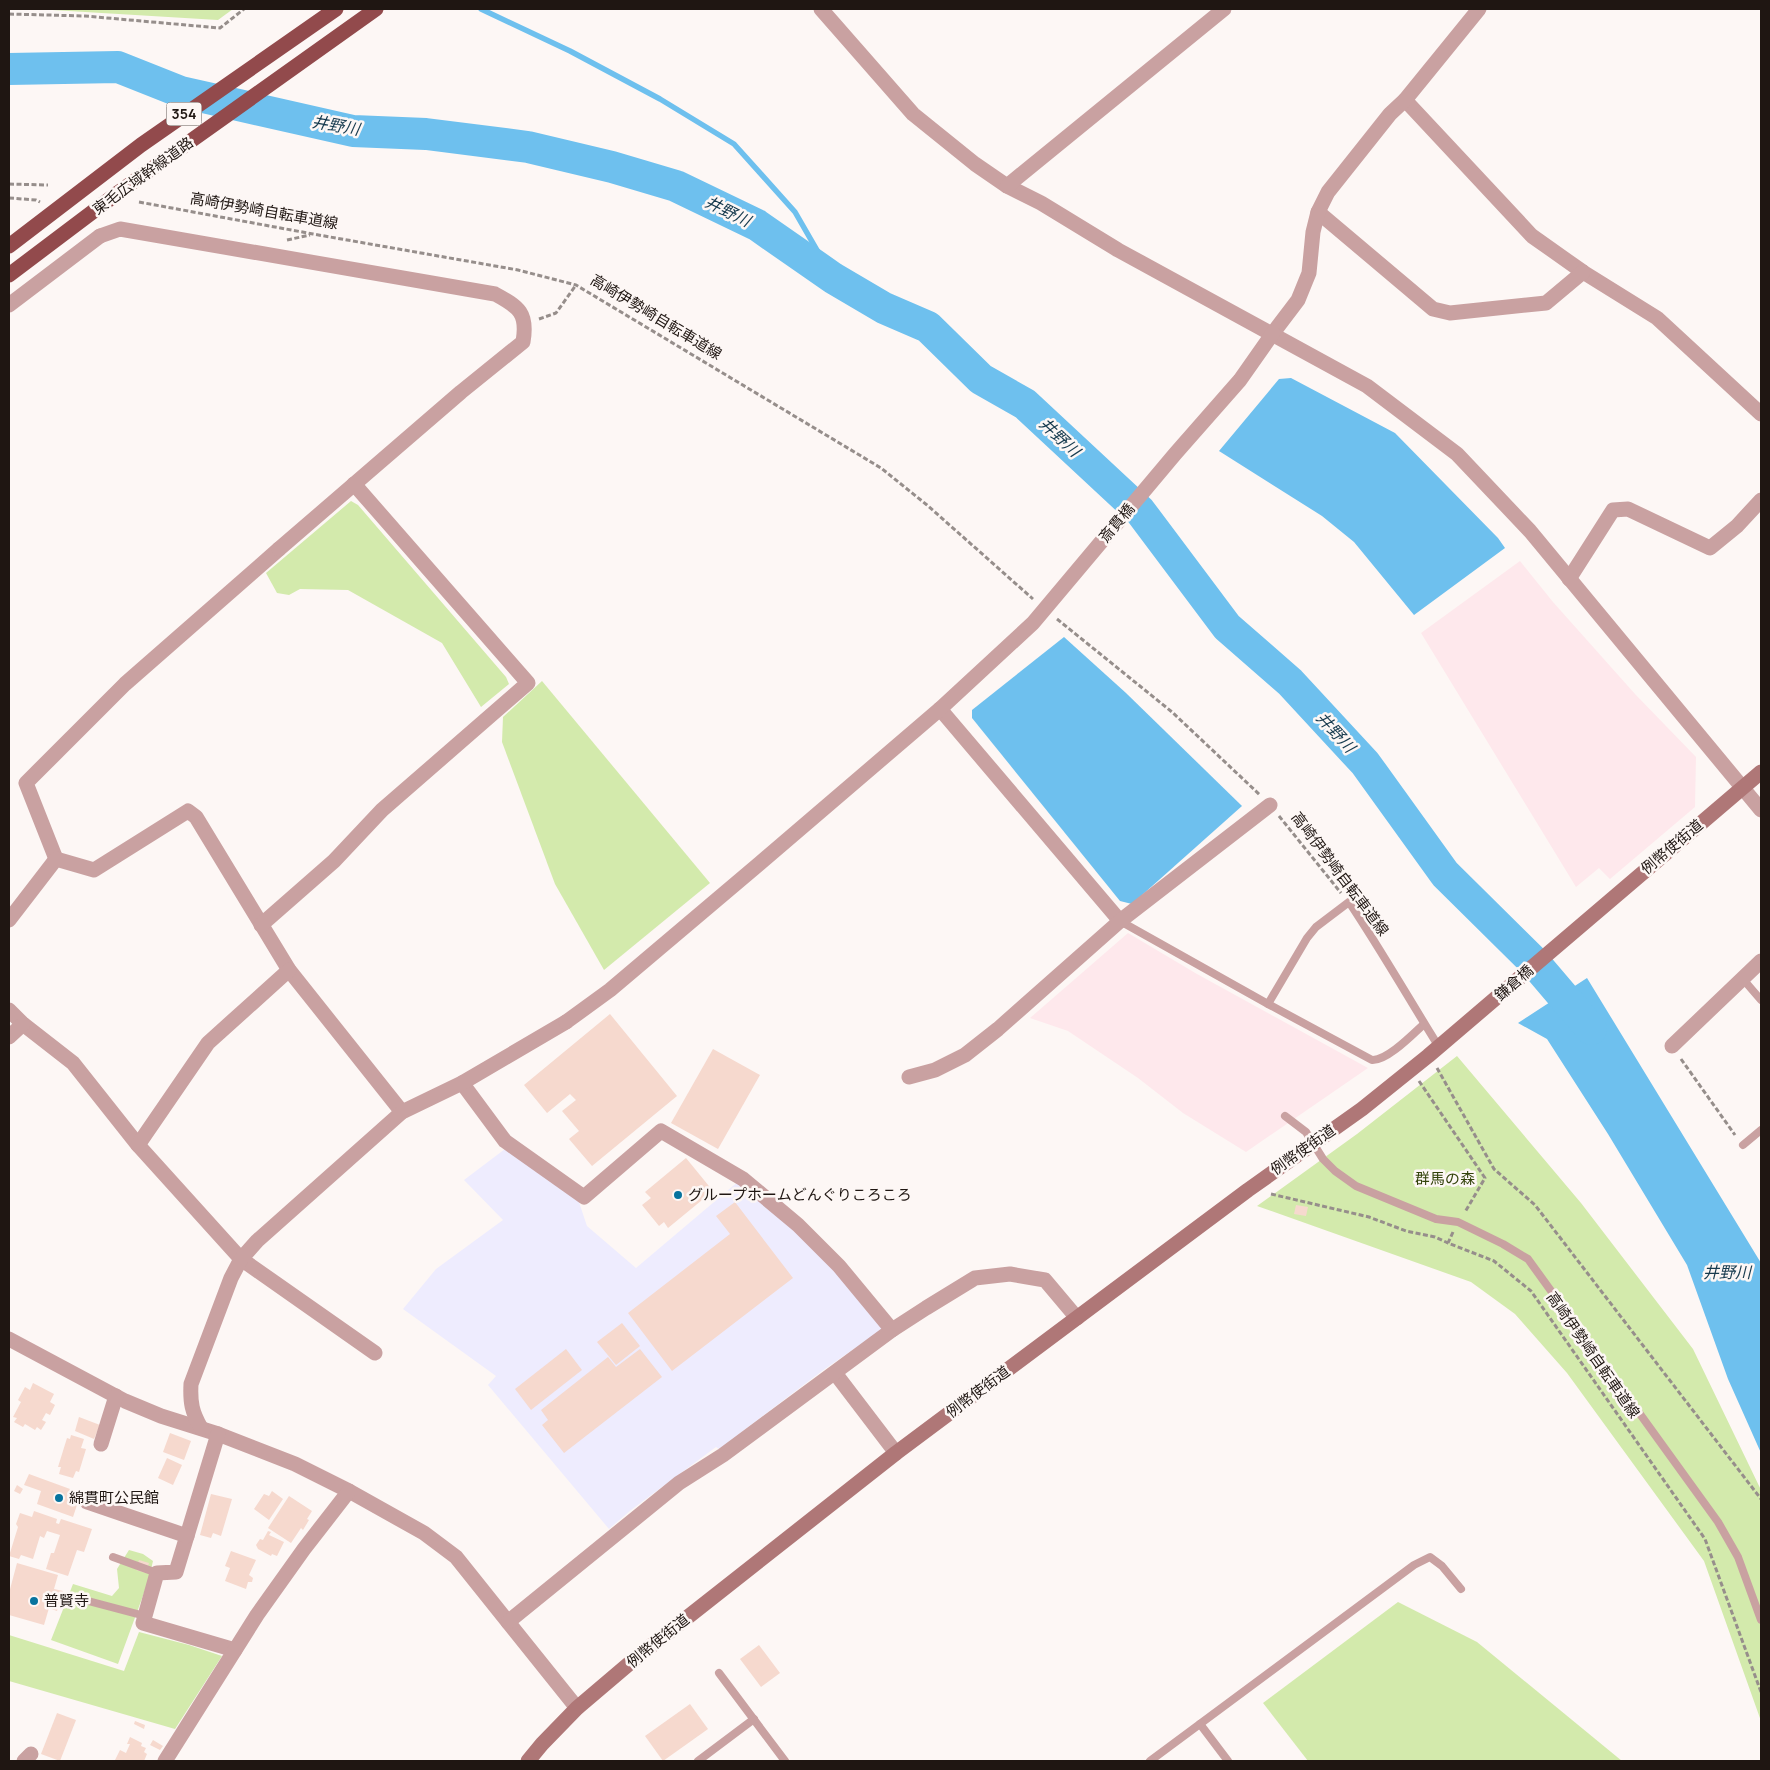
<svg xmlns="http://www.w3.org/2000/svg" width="1770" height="1770" font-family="Manrope,'Noto Sans JP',sans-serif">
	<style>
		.commercial { fill: #fee8ec }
		.medical { fill: #eeecfe }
		.green { fill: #d3eaac }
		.water { fill: #6ec0ee }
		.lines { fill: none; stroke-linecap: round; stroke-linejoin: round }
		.stream { stroke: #6ec0ee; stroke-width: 5.5 }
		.river { stroke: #6ec0ee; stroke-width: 32 }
		.building { fill: #f6d9ce }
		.path { stroke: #968e8b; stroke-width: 3; stroke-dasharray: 5 2.5; stroke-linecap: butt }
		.service { stroke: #c9a1a1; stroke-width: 8 }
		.minor { stroke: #c9a1a1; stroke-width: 15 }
		.tertiary { stroke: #c9a1a1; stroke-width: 15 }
		.secondary { stroke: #af7777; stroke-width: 15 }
		.trunk { stroke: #924a4c; stroke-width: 15 }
		.poi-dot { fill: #07739e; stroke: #fdf7f5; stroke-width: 2 }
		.labels { text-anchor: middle; stroke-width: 5; stroke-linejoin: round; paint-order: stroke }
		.shield { fill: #fdf7f5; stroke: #625a56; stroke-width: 1 }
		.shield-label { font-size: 14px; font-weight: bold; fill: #1f1612 }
		.street-label { font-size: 15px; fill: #1f1612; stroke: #fdf7f5 }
		.park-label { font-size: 15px; fill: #33430b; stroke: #fdf7f5 }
		.poi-label { font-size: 15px; fill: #1f1612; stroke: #fdf7f5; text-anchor: start }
		.water-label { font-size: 16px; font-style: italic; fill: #163a4e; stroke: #fdf7f5 }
	</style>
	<rect width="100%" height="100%" fill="#fdf7f5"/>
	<!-- commercial -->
	<g class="commercial">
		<polygon points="1520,561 1553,602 1635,694 1696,757 1695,807 1610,879 1599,868 1576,887 1421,633"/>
		<polygon points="1128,933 1197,974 1368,1068 1246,1152 1183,1113 1138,1078 1068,1031 1030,1018"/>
	</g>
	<!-- medical -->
	<polygon class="medical" points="505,1149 579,1202 587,1226 636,1268 740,1180 767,1200 882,1320 881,1330 822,1371 719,1449 716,1447 631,1510 609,1529 488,1385 496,1376 403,1309 436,1269 503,1220 464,1180"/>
	<!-- green -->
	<g class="green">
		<polygon points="52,9 233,9 218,20 52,10"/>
		<polygon points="351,501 358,505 506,677 509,684 481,707 442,643 348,590 300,589 289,595 277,593 266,573"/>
		<polygon points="542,681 710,883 604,970 555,884 502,742 503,717"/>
		<polygon points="1457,1056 1581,1203 1693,1349 1761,1490 1761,1721 1704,1561 1567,1373 1515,1314 1471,1282 1257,1206 1357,1134"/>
		<polygon points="129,1550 143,1554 153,1561 148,1582 118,1664 51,1640 73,1584 112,1596 119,1588 117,1569"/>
		<polygon points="1398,1602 1477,1642 1622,1761 1308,1761 1263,1703"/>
		<polygon points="139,1632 189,1645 222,1656 175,1729 9,1681 9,1635 124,1671"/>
	</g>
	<!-- water -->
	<g class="water">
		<polygon points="1291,378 1395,433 1498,538 1505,548 1414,615 1354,542 1322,516 1219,451 1279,379"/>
		<polygon points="1064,637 1126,693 1242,806 1132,904 1120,901 972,718 972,710"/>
		<polygon points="1587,978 1761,1263 1761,1453 1728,1379 1687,1265 1608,1134 1547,1039 1518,1023"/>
	</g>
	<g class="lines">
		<!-- stream -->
		<polyline class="stream" points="481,9 570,51 660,99 734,144 795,212 833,278"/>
		<!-- river -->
		<polyline class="river" points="9,69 118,67 181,92 353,131 426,134 528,147 612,167 676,186 757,225 833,278 884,308 928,327 981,379 1025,404 1140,511 1227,627 1290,682 1365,763 1445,874 1534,962 1591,1029"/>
	</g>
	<!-- building -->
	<g class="building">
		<polygon points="610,1014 677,1096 592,1166 569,1139 579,1131 562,1111 576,1100 570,1094 547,1113 524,1085"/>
		<polygon points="713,1049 760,1075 718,1149 671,1123"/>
		<polygon points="686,1158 713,1191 668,1228 664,1222 659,1226 642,1205 651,1198 645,1192"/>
		<polygon points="735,1202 793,1278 672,1371 628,1313 730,1234 716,1216"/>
		<polygon points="1296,1205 1308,1207 1306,1216 1294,1214"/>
		<polygon points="622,1323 640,1346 616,1365 597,1342"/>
		<polygon points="566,1349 582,1370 531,1410 515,1389"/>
		<polygon points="640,1349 662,1377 564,1453 542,1425 548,1420 541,1410 608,1357 616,1367"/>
		<polygon points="33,1383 54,1394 50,1402 55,1405 50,1415 46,1413 42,1420 46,1422 41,1430 37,1427 35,1430 25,1424 23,1427 14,1422 17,1418 13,1417 21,1402 18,1400 25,1387 30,1390"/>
		<polygon points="79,1417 100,1425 94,1439 75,1431"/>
		<polygon points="170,1433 191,1441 184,1460 163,1452"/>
		<polygon points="71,1435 84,1439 81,1448 86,1449 79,1472 76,1471 73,1478 59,1474 61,1467 58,1467 67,1438 70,1439"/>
		<polygon points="167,1458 182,1465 173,1485 158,1478"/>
		<polygon points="29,1474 81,1493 73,1517 37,1504 41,1491 24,1485"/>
		<polygon points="17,1485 23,1489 20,1494 14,1491"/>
		<polygon points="272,1491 283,1499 269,1520 254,1509 264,1494 269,1496"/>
		<polygon points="211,1494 232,1499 221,1536 213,1533 211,1538 200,1535"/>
		<polygon points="289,1496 312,1511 307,1519 309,1520 303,1530 301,1528 291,1543 268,1528"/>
		<polygon points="34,1511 57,1519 56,1523 59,1524 61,1519 92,1529 84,1552 77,1550 68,1576 46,1569 51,1553 54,1553 60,1535 47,1531 44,1538 40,1536 33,1559 21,1555 19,1559 9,1556 18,1527 16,1524 20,1513 32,1517"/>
		<polygon points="268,1531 271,1532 269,1535 284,1542 277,1556 272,1554 271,1556 258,1549 256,1545 260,1539 263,1540"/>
		<polygon points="231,1551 256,1560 249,1575 253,1578 252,1582 248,1582 246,1589 225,1581 230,1568 225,1566"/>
		<polygon points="139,1560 149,1563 146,1573 136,1570"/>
		<polygon points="17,1563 58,1575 54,1589 63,1591 57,1611 49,1608 44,1625 9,1615 9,1593"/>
		<polygon points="759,1645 780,1673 761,1687 740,1659"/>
		<polygon points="690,1704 708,1729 663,1761 645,1736"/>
		<polygon points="57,1713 76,1720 60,1761 41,1754"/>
		<polygon points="135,1721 145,1725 144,1729 134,1724"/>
		<polygon points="130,1737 142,1743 141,1746 146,1748 144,1752 147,1754 144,1761 115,1760 120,1750 126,1753 130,1744 127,1744"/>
		<polygon points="153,1740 163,1746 160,1750 150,1745"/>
	</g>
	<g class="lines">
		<!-- path -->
		<g class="path">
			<polyline points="9,14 85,16 220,28 244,9"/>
			<polyline points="9,184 48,185"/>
			<polyline points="9,198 36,200 40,202"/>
			<polyline points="139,202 313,234 518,270 576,285 881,468 927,505 1033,599"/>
			<polyline points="287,240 310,235"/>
			<polyline points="539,319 556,313 576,285"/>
			<polyline points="1057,619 1172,712 1260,795"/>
			<polyline points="1279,816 1341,893"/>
			<polyline points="1681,1059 1735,1135"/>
			<polyline points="1437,1068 1494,1169 1535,1205 1761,1499"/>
			<polyline points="1419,1081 1485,1178 1465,1212"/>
			<polyline points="1271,1194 1369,1217 1406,1231 1435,1237 1448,1243"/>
			<polyline points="1453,1232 1448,1243 1494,1261 1531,1291 1705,1539 1761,1692"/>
		</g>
		<!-- service -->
		<g class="service">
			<path d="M1120,921L1268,1004L1372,1060C1387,1061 1413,1034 1424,1024"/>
			<polyline points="1742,978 1761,1000"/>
			<path d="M1268,1004L1307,938L1316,927L1349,902C1381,950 1409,999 1439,1047"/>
			<polyline points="1285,1116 1306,1132 1323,1159 1335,1171 1356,1186 1436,1219 1458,1222 1503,1244 1528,1259 1718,1522 1738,1557 1761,1620"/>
			<polyline points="1743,1145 1761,1130"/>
			<polyline points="113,1557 157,1573"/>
			<polyline points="73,1597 145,1616"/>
			<polyline points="719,1673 785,1761"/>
			<polyline points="1200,1724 1228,1761"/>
			<polyline points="698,1761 754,1719"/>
			<polyline points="1150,1761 1414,1565 1430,1557 1442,1566 1461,1589"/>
		</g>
		<!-- minor -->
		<g class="minor">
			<polyline points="1405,100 1532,236 1583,272 1657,318 1761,414"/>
			<polyline points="1318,212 1433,309 1450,313 1546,303 1583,272"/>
			<polyline points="9,305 100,236"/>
			<polyline points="1273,333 1298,300 1309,273 1313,232 1318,212 1328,192 1390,114 1405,100 1479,9"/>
			<polyline points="1569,579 1613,510 1628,509 1710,548 1737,526 1761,500"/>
			<polyline points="940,709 1120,921"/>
			<polyline points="56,859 26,783 125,684 279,549"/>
			<polyline points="9,920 56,859 94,870 188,811 196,817 289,970 402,1112"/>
			<polyline points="261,925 334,861 382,810 528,683 354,484"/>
			<polyline points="9,1010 23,1024 73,1063 138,1145 241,1259 375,1353"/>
			<polyline points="9,1037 23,1024"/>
			<polyline points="1672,1046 1761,961"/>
			<polyline points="909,1077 935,1070 965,1055 998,1029 1120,921 1270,805"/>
			<polyline points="462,1083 505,1141 584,1197 661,1131 743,1179 798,1225 839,1266 892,1330"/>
			<polyline points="138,1145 208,1043 289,970"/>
			<polyline points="9,1339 125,1401 161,1416 218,1434 295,1464 349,1491 424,1533 456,1557 577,1708"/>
			<polyline points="835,1373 896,1453"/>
			<path d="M201,1428C192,1412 190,1403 191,1384L231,1278L241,1259L257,1241L402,1112L462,1083L566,1022"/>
			<polyline points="218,1434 176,1572 157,1573 143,1623 235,1650"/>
			<polyline points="101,1444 116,1396"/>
			<polyline points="87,1502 187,1536"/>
			<polyline points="508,1622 679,1483 723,1455 892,1330 926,1308 975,1278 1010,1274 1045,1280 1077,1318"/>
			<polyline points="24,1761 31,1754"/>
			<polyline points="165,1761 257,1615 304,1549 349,1491"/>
		</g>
		<!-- tertiary -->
		<g class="tertiary">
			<polyline points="821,9 913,114 975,164 1007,186 1041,203 1118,250 1367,386 1457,454 1530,531 1761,810"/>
			<polyline points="1007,186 1224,9"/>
			<path d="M100,236L120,229L495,294C519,307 528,313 523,342L461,392L279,549"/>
			<polyline points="566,1022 610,990 759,864 940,709 1033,623 1175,454 1240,380 1273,333"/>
		</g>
		<!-- secondary -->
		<polyline class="secondary" points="528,1761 542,1744 577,1708 637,1657 896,1453 1248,1190 1362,1109 1428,1056 1761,772"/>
		<!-- trunk -->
		<g class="trunk">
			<polyline points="9,246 141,145 336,9"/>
			<polyline points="9,275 119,192 376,9"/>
		</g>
	</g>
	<!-- markers -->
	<g class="poi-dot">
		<circle cx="678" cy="1195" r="5"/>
		<circle cx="59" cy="1498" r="5"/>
		<circle cx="34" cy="1601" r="5"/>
	</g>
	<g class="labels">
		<!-- shield labels -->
		<rect class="shield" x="166.5" y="102.5" width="35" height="23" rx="4"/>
		<g class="shield-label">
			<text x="184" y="119">354</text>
		</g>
		<!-- street labels -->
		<g class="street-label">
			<text transform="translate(143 176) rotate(-36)" y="5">東毛広域幹線道路</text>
			<text transform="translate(264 211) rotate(10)" y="5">高崎伊勢崎自転車道線</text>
			<text transform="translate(656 317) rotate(31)" y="5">高崎伊勢崎自転車道線</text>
			<text transform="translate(1117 523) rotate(-50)" y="5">斎貫橋</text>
			<text transform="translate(1672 847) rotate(-40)" y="5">例幣使街道</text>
			<text transform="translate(1340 874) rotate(53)" y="5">高崎伊勢崎自転車道線</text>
			<text transform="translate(1514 983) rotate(-41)" y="5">鎌倉橋</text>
			<text transform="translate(1303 1150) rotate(-35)" y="5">例幣使街道</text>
			<text transform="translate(1593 1355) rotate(55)" y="5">高崎伊勢崎自転車道線</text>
			<text transform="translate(978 1392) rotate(-37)" y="5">例幣使街道</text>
			<text transform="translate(658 1641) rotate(-39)" y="5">例幣使街道</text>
		</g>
		<!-- park labels -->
		<g class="park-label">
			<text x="1445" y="1184">群馬の森</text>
		</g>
		<!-- poi labels -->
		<g class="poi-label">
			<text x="688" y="1200">グループホームどんぐりころころ</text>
			<text x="69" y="1503">綿貫町公民館</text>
			<text x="44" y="1606">普賢寺</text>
		</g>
		<!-- water labels -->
		<g class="water-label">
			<text transform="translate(336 125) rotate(10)" y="6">井野川</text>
			<text transform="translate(728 211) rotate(26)" y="6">井野川</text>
			<text transform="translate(1060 437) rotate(43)" y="6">井野川</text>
			<text transform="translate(1336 732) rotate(47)" y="6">井野川</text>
			<text x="1727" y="1278">井野川</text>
		</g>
	</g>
	<!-- border -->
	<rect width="1770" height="1770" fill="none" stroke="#1f1612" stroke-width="20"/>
</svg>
